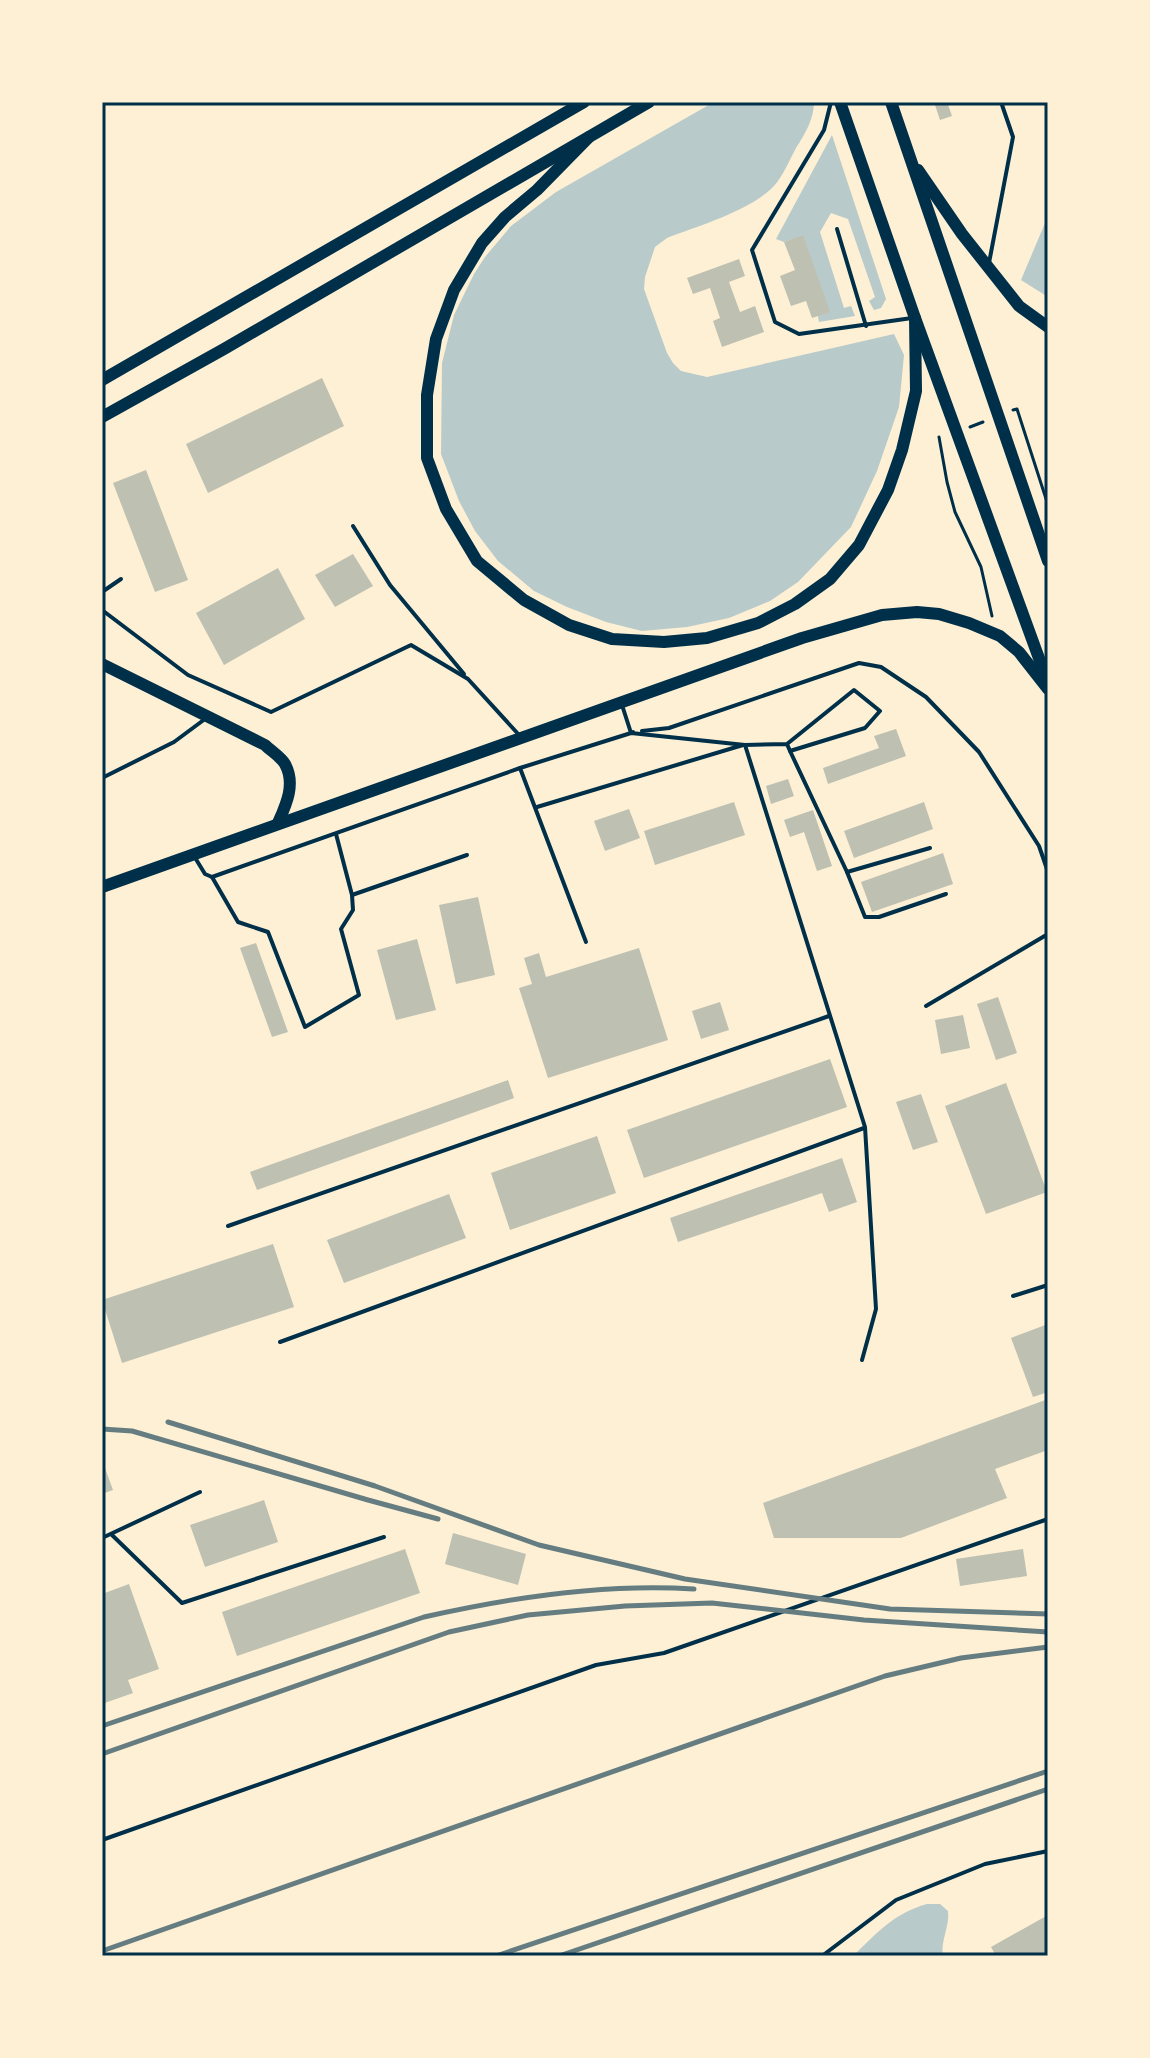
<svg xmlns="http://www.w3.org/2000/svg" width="1150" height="2058" font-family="'Noto Sans',sans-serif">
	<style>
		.green { fill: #b9caca }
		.building { fill: #bec0b2 }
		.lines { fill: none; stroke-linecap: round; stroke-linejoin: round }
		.path { stroke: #003049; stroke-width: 3 }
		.service { stroke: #003049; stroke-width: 4 }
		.primary { stroke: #003049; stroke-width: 12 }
		.rail { stroke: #657d81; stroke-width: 5 }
		.neatline { fill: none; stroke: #003049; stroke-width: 3 }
	</style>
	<rect width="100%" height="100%" fill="#fdf0d5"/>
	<!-- green -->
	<g class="green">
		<path d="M714,102H814C814,119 805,134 796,148C790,159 785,171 778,181C758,209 698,226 667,238L655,247L645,277L644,289L667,353L673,363L681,371L707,377L894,334L904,355L899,407L877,471L851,527L798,582L770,601L729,618L687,627L642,631L606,622L567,607L534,591L498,561L475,531L459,501L441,454L442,363L454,315L474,274L485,257L511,226L556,192Z"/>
		<polygon points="832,135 886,299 881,308 874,310 869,301 875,297 848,219 831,213 820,232 844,308 851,306 855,316 819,322 802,236 784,242 776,239"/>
		<polygon points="1048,216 1048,297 1021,280"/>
		<path d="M927,1904H940L948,1911C950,1927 940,1941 943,1956H853C877,1933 894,1913 927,1904Z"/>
	</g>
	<!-- building -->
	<g class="building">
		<polygon points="943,102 947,102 952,116 940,120 935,105"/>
		<polygon points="803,235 830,312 812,318 806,301 791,306 780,276 795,270 784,242"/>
		<polygon points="739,259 745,276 729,282 740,312 755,306 764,332 722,347 713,321 720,318 710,288 693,294 687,278"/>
		<polygon points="322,378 344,426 208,493 186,444"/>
		<polygon points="146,470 188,580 155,592 113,483"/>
		<polygon points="353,554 373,586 335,607 315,575"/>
		<polygon points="278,568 305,619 224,665 196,613"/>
		<polygon points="896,729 906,756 828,784 823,768 879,748 874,736"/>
		<polygon points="788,779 794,796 771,804 766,786"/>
		<polygon points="734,802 745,835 655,865 644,831"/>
		<polygon points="924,802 933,829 854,858 844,831"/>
		<polygon points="629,809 640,838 605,851 594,821"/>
		<polygon points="813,810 832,866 817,871 804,832 790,837 784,820"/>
		<polygon points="943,853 953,884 872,912 861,882"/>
		<polygon points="478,897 495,975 456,984 439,905"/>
		<polygon points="417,939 436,1010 396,1020 377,950"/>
		<polygon points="256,943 288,1032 272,1037 240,948"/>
		<polygon points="639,948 668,1040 548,1078 519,988 532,984 524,958 539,953 546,977"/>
		<polygon points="998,997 1017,1053 996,1060 977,1004"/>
		<polygon points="720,1002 729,1030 701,1039 692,1011"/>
		<polygon points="963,1015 970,1048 941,1054 935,1020"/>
		<polygon points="830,1059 847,1107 644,1178 627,1130"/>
		<polygon points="508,1080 514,1098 257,1190 250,1172"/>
		<polygon points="1006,1083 1047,1192 986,1214 945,1106"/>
		<polygon points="921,1094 938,1142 913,1150 896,1102"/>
		<polygon points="597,1136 616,1193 510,1230 491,1173"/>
		<polygon points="842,1158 857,1202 829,1212 822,1193 678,1242 670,1218"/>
		<polygon points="449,1194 466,1238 344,1283 327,1240"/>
		<polygon points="273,1244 294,1307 122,1363 102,1300"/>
		<polygon points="1048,1324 1048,1392 1033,1397 1011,1338"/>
		<polygon points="1048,1399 1048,1450 995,1469 1007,1498 901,1538 774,1538 763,1503"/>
		<polygon points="102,1460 113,1490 102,1494"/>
		<polygon points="264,1500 278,1542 205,1567 190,1525"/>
		<polygon points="453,1533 526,1554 518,1585 445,1564"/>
		<polygon points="405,1549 420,1593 237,1656 222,1612"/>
		<polygon points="1023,1549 1027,1576 960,1586 956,1559"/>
		<polygon points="129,1584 159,1669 128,1680 133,1693 102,1704 102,1594"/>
		<polygon points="1048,1915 1048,1956 996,1956 991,1947"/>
	</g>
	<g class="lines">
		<!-- path -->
		<g class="path">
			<polyline points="1013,410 1017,409 1048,505"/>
			<polyline points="970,427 983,422"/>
			<polyline points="939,437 947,482 955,512 981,567 992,616"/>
		</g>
		<!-- service -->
		<g class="service">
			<polyline points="831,102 824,130 752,250 775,322 799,334 912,318"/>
			<polyline points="837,229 866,326"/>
			<polyline points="989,263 1013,137 1001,102"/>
			<polyline points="353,526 390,585 464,674"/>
			<polyline points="102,592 121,579"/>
			<polyline points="102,610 188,675 271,712 411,645 468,679 520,736"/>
			<polyline points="622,705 631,733 633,732"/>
			<polyline points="642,731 669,728 859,663 881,667 926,697 979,752 1039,846 1048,872"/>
			<polyline points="745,745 865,1127 876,1309 862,1360"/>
			<polyline points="790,751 847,872 930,848"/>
			<polyline points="520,768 586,942"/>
			<polyline points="102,778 174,742 205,719"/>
			<polyline points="537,807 743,745"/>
			<polyline points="194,856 205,874 212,877 238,922 268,932 305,1027 359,995 341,929 353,910 352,895 336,834"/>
			<polyline points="847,872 865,917 879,917 946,894"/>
			<polyline points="212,877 520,768 631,733 745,745 787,744 854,690 880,711 865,728 790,751 787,744"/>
			<polyline points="352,895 467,855"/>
			<polyline points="926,1006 1048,934"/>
			<polyline points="228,1226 829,1016"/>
			<polyline points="1013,1296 1048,1285"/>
			<polyline points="280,1342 864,1128"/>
			<polyline points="112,1535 182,1603 384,1537"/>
			<polyline points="102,1538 200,1492"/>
			<polyline points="102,1840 596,1665 664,1653 1048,1519"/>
			<polyline points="822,1956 896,1900 985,1864 1048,1851"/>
		</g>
		<!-- primary -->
		<g class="primary">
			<polyline points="840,102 915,318 1048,683"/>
			<polyline points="891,102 1048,561"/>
			<polyline points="589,137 537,190 505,217 482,243 454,290 436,339 427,395 427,458 446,509 477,561 524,600 569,625 612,639 664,642 707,638 758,623 795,604 830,579 859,545 888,490 902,450 916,391 915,318"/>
			<polyline points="918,170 962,234 1019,306 1048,327"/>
			<polyline points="102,380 584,102"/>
			<polyline points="102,417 224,349 649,102"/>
			<path d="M102,664L265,745C271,751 281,757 285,764C296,784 286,805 278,823"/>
			<polyline points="102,887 802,638 882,615 917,612 939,614 969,623 1000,636 1019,652 1048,689"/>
		</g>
		<!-- rail -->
		<g class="rail">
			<polyline points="168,1422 375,1486 539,1545 685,1579 890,1609 1048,1614"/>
			<polyline points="102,1429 132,1431 368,1500 438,1519"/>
			<path d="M102,1726L424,1617C512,1597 604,1583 694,1589"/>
			<polyline points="102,1754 449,1632 528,1615 625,1606 712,1603 864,1620 1048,1632"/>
			<polyline points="102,1951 885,1676 961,1658 1048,1647"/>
			<polyline points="496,1956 1048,1771"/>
			<polyline points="559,1956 1048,1789"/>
		</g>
	</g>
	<!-- border -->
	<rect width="1150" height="2058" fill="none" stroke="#fdf0d5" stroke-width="208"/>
	<rect x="104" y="104" width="942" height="1850" class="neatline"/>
</svg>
